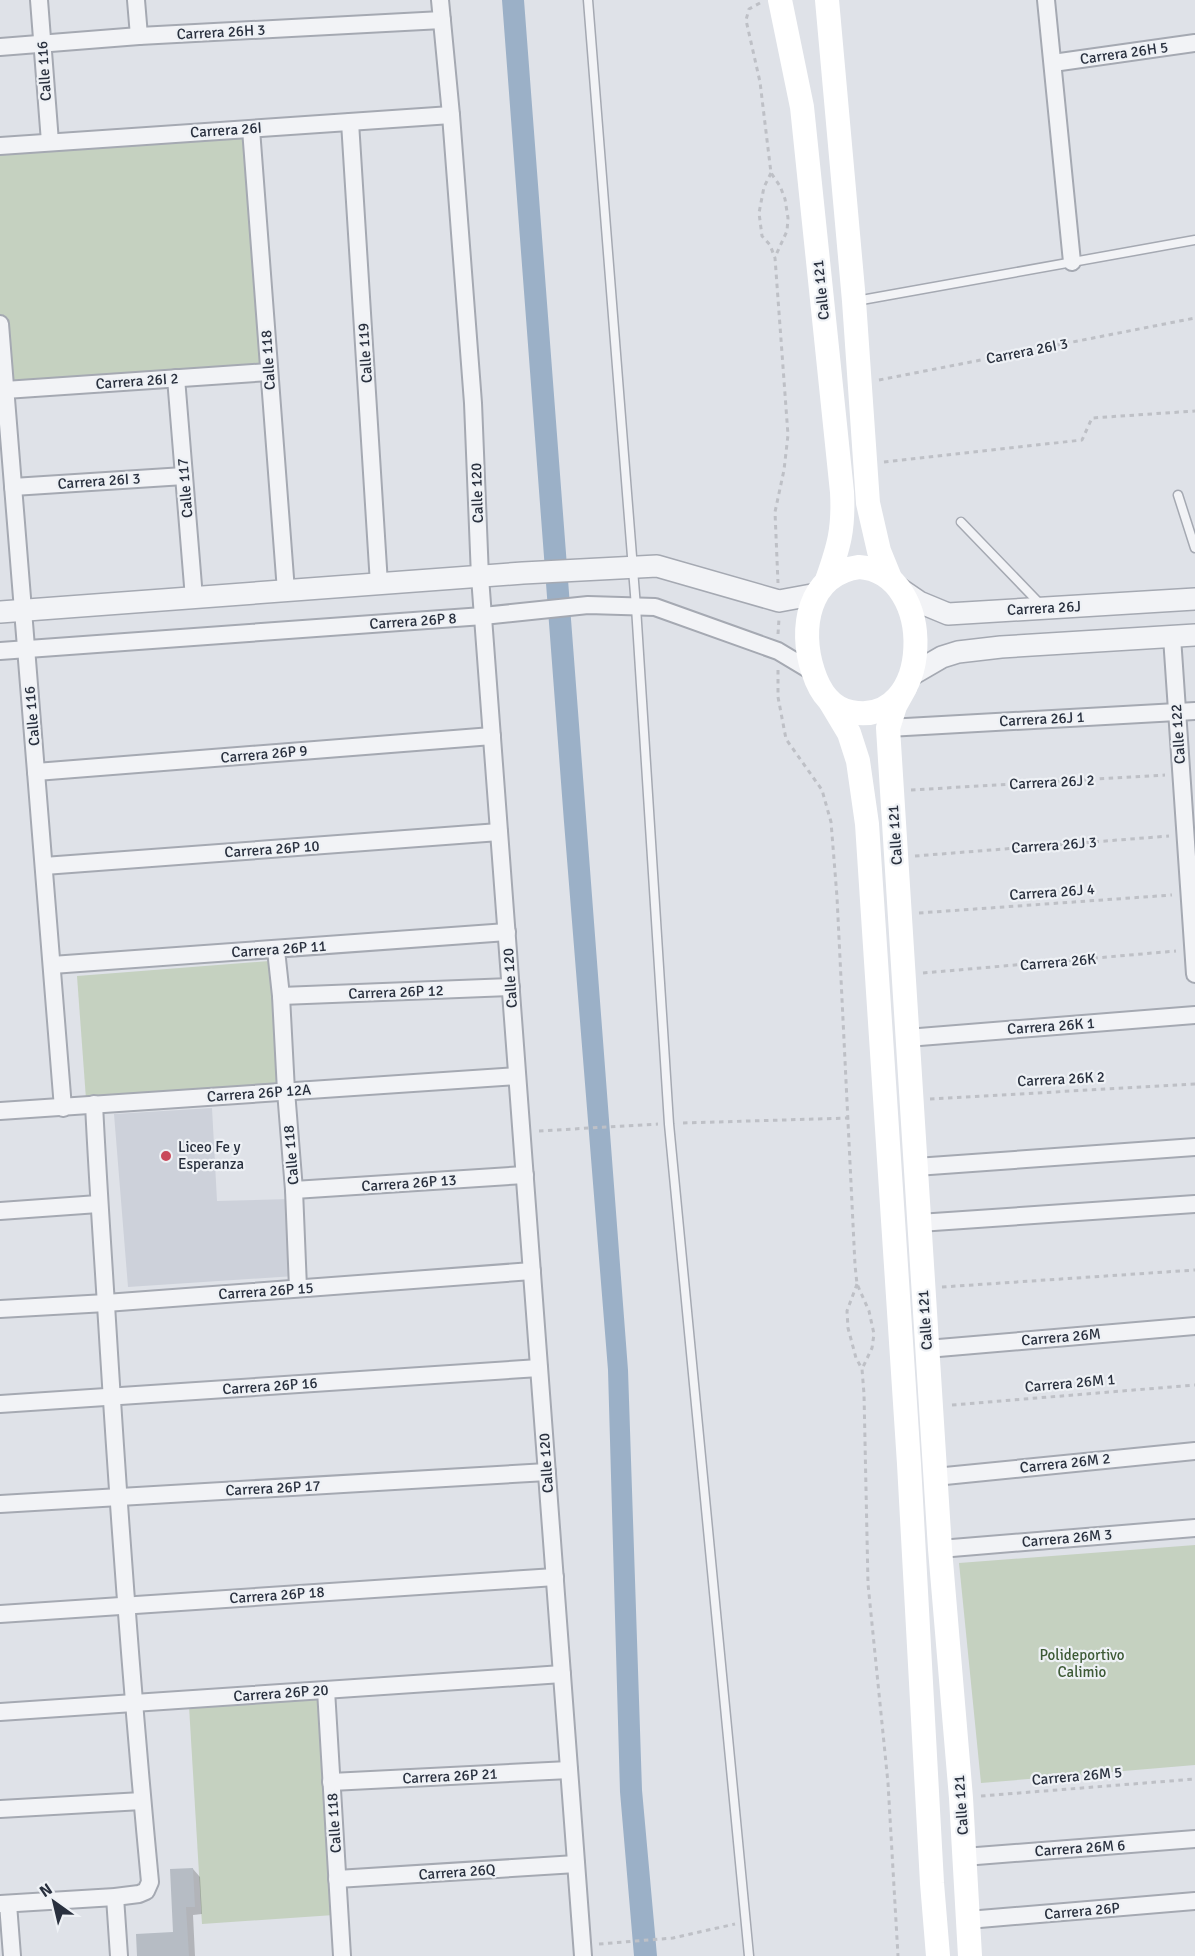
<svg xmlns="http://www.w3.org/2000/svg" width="1195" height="1956" font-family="Signika,sans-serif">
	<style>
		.built { fill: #cdd1da }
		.green { fill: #c5d1c0 }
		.water { fill: #9bb0c7 }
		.shadow { fill: #0003 }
		.building { fill: #b6bcc4 }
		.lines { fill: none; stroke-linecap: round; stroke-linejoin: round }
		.service-casing { stroke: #a5a9b2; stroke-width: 11 }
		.minor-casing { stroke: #a5a9b2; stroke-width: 20 }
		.tertiary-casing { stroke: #a5a9b2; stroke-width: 24 }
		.path { stroke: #bec0c6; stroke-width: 3; stroke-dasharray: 4.5 4.5; stroke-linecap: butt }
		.service { stroke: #f2f3f6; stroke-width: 8 }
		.minor { stroke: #f2f3f6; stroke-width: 16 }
		.tertiary { stroke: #f2f3f6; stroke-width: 21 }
		.secondary { stroke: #fff; stroke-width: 24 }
		.poi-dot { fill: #c9485a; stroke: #eef1f5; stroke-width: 2 }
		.labels { text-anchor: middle; stroke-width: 4.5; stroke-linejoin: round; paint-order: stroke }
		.street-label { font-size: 15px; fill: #29303e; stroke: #eef1f5 }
		.poi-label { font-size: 15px; fill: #29303e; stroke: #eef1f5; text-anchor: start }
		.park-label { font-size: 15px; fill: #3d5a36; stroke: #eef1f5 }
	</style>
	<rect width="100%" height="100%" fill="#dfe2e8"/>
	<!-- built -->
	<polygon class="built" points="212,1108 217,1201 290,1199 295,1276 128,1287 114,1114"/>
	<!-- green -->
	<g class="green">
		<polygon points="251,129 269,372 5,390 0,324 0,146"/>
		<polygon points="269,961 278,1084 86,1099 77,976"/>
		<polygon points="1195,1545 1195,1765 981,1783 959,1563"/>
		<polygon points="322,1697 334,1915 202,1924 189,1706"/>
	</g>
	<!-- water -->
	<polygon class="water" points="502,0 524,0 628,1370 642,1790 657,1956 634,1956 620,1792 608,1370 564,822"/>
	<!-- shadow -->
	<polygon class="shadow" points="193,1869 200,1877 202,1914 193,1915 195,1956 139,1956 175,1933"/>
	<!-- building -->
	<polygon class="building" points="193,1868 195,1907 186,1907 189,1956 137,1956 136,1934 173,1932 170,1869"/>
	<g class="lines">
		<defs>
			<g id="service">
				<polyline points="588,0 636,607 669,1124 749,1956"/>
				<polyline points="856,301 1195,240"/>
				<polyline points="1178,495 1195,548"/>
				<polyline points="961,522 1042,606"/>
			</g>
			<g id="minor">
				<polyline points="39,0 50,142"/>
				<polyline points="136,0 139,36"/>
				<polyline points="440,0 451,115 473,403 480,577 583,1956"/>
				<polyline points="1046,0 1072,262"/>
				<polyline points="0,47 139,36 442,20"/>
				<polyline points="1053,63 1195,43"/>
				<polyline points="350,122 379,584"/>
				<polyline points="251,129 286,591"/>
				<polyline points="0,146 451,115"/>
				<polyline points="0,324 63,1108"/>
				<polyline points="176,378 194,598"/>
				<polyline points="5,390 269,372"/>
				<polyline points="13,487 184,476"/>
				<polyline points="1172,637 1195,974"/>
				<polyline points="0,651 483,616 588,605 655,607 778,651 813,672"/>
				<polyline points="888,728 1195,711"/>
				<polyline points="36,772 492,736"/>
				<polyline points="44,866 499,832"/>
				<polyline points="276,950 281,996 286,1091 294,1190 298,1288"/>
				<polyline points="52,965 507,932"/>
				<polyline points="281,996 511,987"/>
				<polyline points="907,1038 1195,1015"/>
				<polyline points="0,1111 517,1076"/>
				<polyline points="916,1167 1195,1147"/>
				<polyline points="294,1190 525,1175"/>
				<polyline points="0,1211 98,1204"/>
				<polyline points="919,1223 1195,1204"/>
				<polyline points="0,1309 106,1303 532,1271"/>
				<polyline points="927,1349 1195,1326"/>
				<polyline points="0,1404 539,1368"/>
				<polyline points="935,1477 1195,1451"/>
				<polyline points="0,1504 547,1472"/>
				<polyline points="940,1549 1195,1528"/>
				<polyline points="0,1614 555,1577"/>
				<polyline points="326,1690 342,1956"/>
				<polyline points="0,1712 562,1674"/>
				<polyline points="331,1782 569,1770"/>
				<polyline points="0,1809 142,1801"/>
				<polyline points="964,1857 1195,1839"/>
				<polyline points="337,1879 576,1864"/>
				<polyline points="115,1897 119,1956"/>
				<path d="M0,1904L115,1897L139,1894L146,1891L150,1882C133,1705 120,1529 109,1353C104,1270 98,1187 94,1104"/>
				<polyline points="8,1904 12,1956"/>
				<polyline points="968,1920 1195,1901"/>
			</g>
			<g id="tertiary">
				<polyline points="900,589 919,602 948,614 1195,599"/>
				<polyline points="0,612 523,573 657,566 779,601 817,594"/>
				<polyline points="911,675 942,657 958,652 1001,647 1195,635"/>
			</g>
		</defs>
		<!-- service casing -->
		<use href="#service" class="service-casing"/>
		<!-- minor casing -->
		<use href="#minor" class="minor-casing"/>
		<!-- tertiary casing -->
		<use href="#tertiary" class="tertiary-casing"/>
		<!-- path -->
		<g class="path">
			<polyline points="760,3 749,9 746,20 760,82 771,173 780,186 785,199 788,218 787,231 775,257"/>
			<polyline points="771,173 764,187 759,213 762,236 770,245 775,258 788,435 784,470 775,512 778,583"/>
			<polyline points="879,380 1195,318"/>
			<polyline points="884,462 1082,440 1092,418 1195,411"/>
			<polyline points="778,634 779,619"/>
			<polyline points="778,670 778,697 786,739 822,790 831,822 837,897 855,1265 857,1284 869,1311 874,1334 872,1348 862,1369"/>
			<polyline points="911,790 1165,775"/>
			<polyline points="915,856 1169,836"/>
			<polyline points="919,913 1172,895"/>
			<polyline points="923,973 1176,951"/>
			<polyline points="930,1099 1195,1084"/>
			<polyline points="683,1123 849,1118"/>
			<polyline points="539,1131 658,1124"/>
			<polyline points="857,1284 847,1311 848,1328 856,1358 862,1369 864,1394 868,1584 888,1783 898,1956"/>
			<polyline points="942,1287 1195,1270"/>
			<polyline points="952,1405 1195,1385"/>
			<polyline points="981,1796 1195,1779"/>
			<polyline points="599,1944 673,1938 735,1924"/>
		</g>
		<!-- service -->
		<use href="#service" class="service"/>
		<!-- minor -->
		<use href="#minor" class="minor"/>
		<!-- tertiary -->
		<use href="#tertiary" class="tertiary"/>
		<!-- secondary -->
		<g class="secondary">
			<path d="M780,0L802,107L842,492C844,529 839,546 827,580"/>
			<polyline points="827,0 854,301 868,503 879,551 890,578"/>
			<path d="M859,567C938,572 933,729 851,712C830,708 819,690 813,671C799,629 808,574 859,567Z"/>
			<polyline points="905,688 895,706 888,728 940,1549 961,1798 970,1956"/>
			<polyline points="831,703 849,733 858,761 867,824 909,1464 932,1883 938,1956"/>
		</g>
	</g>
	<!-- markers -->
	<circle class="poi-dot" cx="166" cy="1156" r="6"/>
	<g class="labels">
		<!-- street labels -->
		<g class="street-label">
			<text transform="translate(221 32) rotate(-3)" y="5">Carrera 26H 3</text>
			<text transform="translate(1124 53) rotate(-8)" y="5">Carrera 26H 5</text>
			<text transform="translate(44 71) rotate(-94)" y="5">Calle 116</text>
			<text transform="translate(226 130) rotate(-4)" y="5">Carrera 26I</text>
			<text transform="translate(821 290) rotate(-96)" y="5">Calle 121</text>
			<text transform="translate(1027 351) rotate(-11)" y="5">Carrera 26I 3</text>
			<text transform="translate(365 353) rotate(-94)" y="5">Calle 119</text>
			<text transform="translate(268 360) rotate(-94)" y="5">Calle 118</text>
			<text transform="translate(137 381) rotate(-4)" y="5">Carrera 26I 2</text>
			<text transform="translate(99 481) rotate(-4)" y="5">Carrera 26I 3</text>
			<text transform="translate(185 488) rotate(-95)" y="5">Calle 117</text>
			<text transform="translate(477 493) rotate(-92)" y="5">Calle 120</text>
			<text transform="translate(1044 608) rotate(-3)" y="5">Carrera 26J</text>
			<text transform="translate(413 621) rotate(-4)" y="5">Carrera 26P 8</text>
			<text transform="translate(32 716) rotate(-95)" y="5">Calle 116</text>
			<text transform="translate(1042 719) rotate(-3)" y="5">Carrera 26J 1</text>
			<text transform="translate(1178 734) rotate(-94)" y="5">Calle 122</text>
			<text transform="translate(264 754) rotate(-5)" y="5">Carrera 26P 9</text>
			<text transform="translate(1052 782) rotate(-3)" y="5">Carrera 26J 2</text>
			<text transform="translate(895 835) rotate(-94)" y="5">Calle 121</text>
			<text transform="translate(1054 845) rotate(-4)" y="5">Carrera 26J 3</text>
			<text transform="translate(272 849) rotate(-4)" y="5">Carrera 26P 10</text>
			<text transform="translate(1052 892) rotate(-4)" y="5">Carrera 26J 4</text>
			<text transform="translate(279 949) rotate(-4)" y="5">Carrera 26P 11</text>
			<text transform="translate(1058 962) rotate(-5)" y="5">Carrera 26K</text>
			<text transform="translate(510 978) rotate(-94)" y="5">Calle 120</text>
			<text transform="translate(396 992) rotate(-2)" y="5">Carrera 26P 12</text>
			<text transform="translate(1051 1026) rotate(-4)" y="5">Carrera 26K 1</text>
			<text transform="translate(1061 1079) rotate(-3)" y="5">Carrera 26K 2</text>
			<text transform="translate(259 1093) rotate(-4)" y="5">Carrera 26P 12A</text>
			<text transform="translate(291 1155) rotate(-95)" y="5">Calle 118</text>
			<text transform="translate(409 1183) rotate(-4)" y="5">Carrera 26P 13</text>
			<text transform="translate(266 1291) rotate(-4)" y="5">Carrera 26P 15</text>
			<text transform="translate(925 1320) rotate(-94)" y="5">Calle 121</text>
			<text transform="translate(1061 1337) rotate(-5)" y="5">Carrera 26M</text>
			<text transform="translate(1070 1383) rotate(-5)" y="5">Carrera 26M 1</text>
			<text transform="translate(270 1386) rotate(-4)" y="5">Carrera 26P 16</text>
			<text transform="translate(546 1463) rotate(-94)" y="5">Calle 120</text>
			<text transform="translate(1065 1463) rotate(-6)" y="5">Carrera 26M 2</text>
			<text transform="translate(273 1488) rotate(-3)" y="5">Carrera 26P 17</text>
			<text transform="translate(1067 1538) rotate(-5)" y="5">Carrera 26M 3</text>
			<text transform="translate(277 1595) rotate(-4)" y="5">Carrera 26P 18</text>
			<text transform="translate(281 1693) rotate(-4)" y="5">Carrera 26P 20</text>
			<text transform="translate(450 1776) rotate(-3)" y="5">Carrera 26P 21</text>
			<text transform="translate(1077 1776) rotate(-5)" y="5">Carrera 26M 5</text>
			<text transform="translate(961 1805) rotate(-94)" y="5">Calle 121</text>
			<text transform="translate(334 1823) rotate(-94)" y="5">Calle 118</text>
			<text transform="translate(1080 1848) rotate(-4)" y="5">Carrera 26M 6</text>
			<text transform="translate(457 1872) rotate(-4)" y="5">Carrera 26Q</text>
			<text transform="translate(1082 1911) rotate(-5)" y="5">Carrera 26P</text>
		</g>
		<!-- poi labels -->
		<g class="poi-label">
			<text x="178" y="1152">Liceo Fe y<tspan x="178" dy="17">Esperanza</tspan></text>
		</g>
		<!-- park labels -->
		<g class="park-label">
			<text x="1082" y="1660">Polideportivo<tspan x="1082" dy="17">Calimio</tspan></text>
		</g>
	</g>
	<!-- north arrow -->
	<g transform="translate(54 1902) rotate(326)" stroke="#eef1f5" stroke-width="4.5" paint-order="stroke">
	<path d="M0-4.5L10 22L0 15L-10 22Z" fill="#29303e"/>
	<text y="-9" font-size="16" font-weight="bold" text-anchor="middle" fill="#29303e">N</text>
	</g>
</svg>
